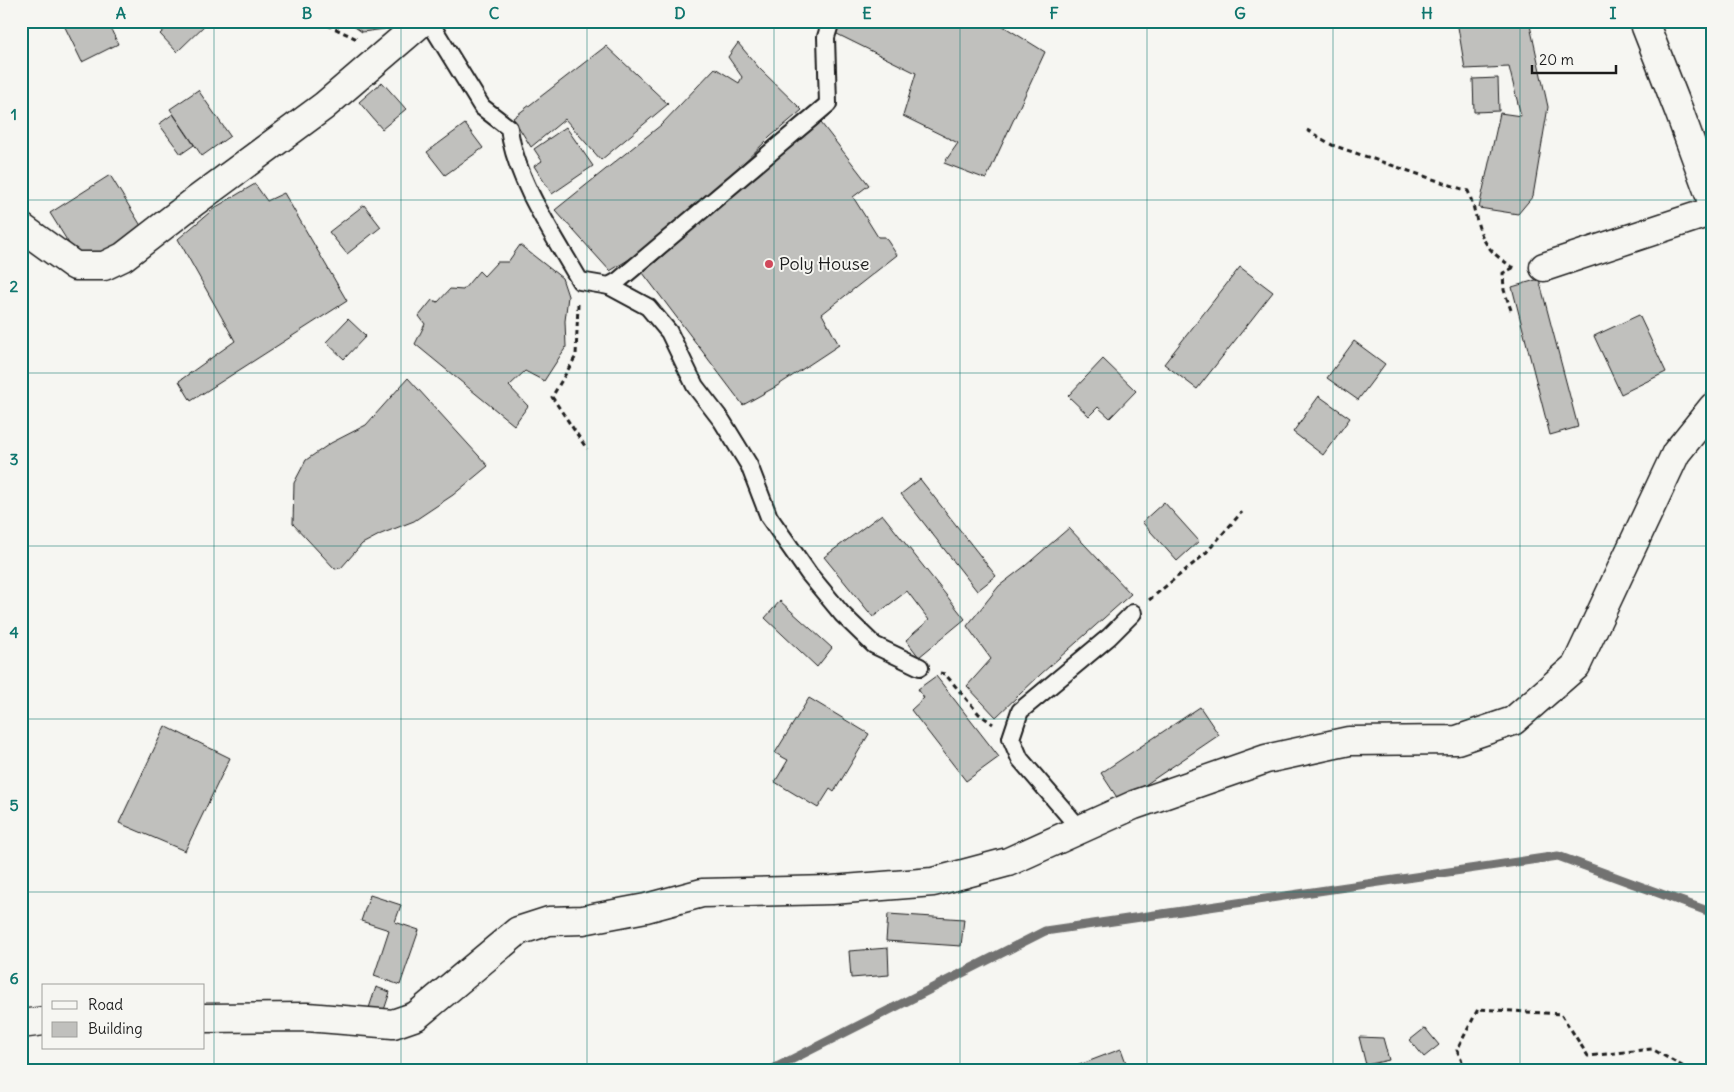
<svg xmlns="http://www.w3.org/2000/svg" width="1734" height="1092" font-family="Delius,sans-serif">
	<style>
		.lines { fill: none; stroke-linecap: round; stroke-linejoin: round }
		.stream { stroke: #727271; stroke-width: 9 }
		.building { fill: #c0c0bd; stroke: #1c1c1c }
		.service-casing { stroke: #1c1c1c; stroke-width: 20 }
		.minor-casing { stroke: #1c1c1c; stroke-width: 31 }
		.path { stroke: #1c1c1c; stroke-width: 3; stroke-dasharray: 5 4; stroke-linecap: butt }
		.service { stroke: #f6f6f2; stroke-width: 16 }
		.minor { stroke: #f6f6f2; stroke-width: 28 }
		.grid { fill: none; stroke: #0f766e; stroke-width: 1; stroke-opacity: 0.55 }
		.poi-dot { fill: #d1495b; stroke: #f6f6f2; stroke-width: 2 }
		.labels { text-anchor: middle; stroke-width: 4; stroke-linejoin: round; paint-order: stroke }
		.poi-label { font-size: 18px; fill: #1c1c1c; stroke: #f6f6f2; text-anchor: start }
		.neatline { fill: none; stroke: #0f766e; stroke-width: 2 }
		.grid-label { font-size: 16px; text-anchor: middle; font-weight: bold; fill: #0f766e }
	</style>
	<rect width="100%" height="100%" fill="#f6f6f2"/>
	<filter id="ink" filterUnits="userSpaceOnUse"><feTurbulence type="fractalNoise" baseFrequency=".02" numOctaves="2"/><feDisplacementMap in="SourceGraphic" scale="10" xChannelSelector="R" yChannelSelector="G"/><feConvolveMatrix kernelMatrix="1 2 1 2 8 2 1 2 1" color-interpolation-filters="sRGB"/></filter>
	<g filter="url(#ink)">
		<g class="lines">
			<!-- stream -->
			<polyline class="stream" points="769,1071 1045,931 1558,856 1713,913"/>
		</g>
		<!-- building -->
		<g class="building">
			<polygon points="62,21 107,21 118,44 82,62"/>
			<polygon points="174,21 209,21 177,52 160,34"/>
			<polygon points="346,21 393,21 385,29 362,32"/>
			<polygon points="839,21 995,21 1045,52 986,179 944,163 958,143 903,116 916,73 835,33"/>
			<polygon points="1457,21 1529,21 1548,107 1533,196 1518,214 1479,208 1500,113 1521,116 1509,67 1465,69"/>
			<polygon points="738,43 759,68 802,110 770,137 721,185 682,221 636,255 610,271 555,210 661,125 715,68 739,83 742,77 728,57"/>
			<polygon points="606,46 668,104 601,160 565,119 531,147 513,118"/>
			<polygon points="1498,78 1499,111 1474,112 1473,79"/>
			<polygon points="382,82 406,109 382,129 359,102"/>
			<polygon points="198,90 230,136 202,156 170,109"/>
			<polygon points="173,114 194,145 181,154 159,124"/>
			<polygon points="818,119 869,185 853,197 878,237 885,237 897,255 822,314 839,345 777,386 743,405 643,273"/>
			<polygon points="465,124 483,148 445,175 427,152"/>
			<polygon points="566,127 593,166 552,194 534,166 542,161 534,149"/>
			<polygon points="110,175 143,229 83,266 50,213"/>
			<polygon points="255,184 267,201 284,193 347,301 191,401 179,381 235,341 178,239 216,207"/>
			<polygon points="364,205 381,227 347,254 329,232"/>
			<polygon points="520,245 562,278 568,296 565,321 566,347 544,381 525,371 509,386 528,406 514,425 415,344 425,324 419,316 432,300 438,302 450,289 463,290 479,271 484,276 497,262 508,262"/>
			<polygon points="1240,267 1273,292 1197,389 1164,364"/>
			<polygon points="1539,279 1578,427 1550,435 1512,287"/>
			<polygon points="1639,315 1666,372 1621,394 1594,336"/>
			<polygon points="348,319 366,336 344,359 326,342"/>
			<polygon points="1354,341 1385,364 1358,400 1327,378"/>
			<polygon points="1103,359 1136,391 1110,418 1098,407 1089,416 1068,396"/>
			<polygon points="408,378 488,466 453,495 414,521 381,534 362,544 341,568 335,569 293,524 294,483 306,460 331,443 366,425"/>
			<polygon points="1319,396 1350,418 1323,455 1293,432"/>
			<polygon points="920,479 996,576 977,591 901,494"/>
			<polygon points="1164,502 1199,541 1177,561 1142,522"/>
			<polygon points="882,514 965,619 919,657 906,640 929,620 907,591 873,617 824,557"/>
			<polygon points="1069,528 1131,594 1041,674 996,717 967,686 991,659 967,626 999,586 1025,566"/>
			<polygon points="780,601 832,648 817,667 765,618"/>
			<polygon points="936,676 999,757 966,781 911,710 924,698 918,689"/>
			<polygon points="809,698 869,734 834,792 830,789 818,808 775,782 788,760 775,753"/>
			<polygon points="1200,707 1219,735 1120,802 1101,773"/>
			<polygon points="165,726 230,758 185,851 119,823"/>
			<polygon points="370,895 401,905 395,922 419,930 400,985 374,976 389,930 361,921"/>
			<polygon points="888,914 964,919 961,946 886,941"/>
			<polygon points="888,948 889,975 851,978 849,951"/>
			<polygon points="376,987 390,992 381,1019 367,1014"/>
			<polygon points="1425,1028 1439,1045 1424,1057 1410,1040"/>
			<polygon points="1359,1037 1383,1038 1389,1060 1366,1065"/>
			<polygon points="1121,1049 1129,1071 1066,1071 1066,1070"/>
			<polygon points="1221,1067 1222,1071 1146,1071 1146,1069"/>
		</g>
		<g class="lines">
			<defs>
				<g id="service">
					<path d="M429,21L482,107L509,128C515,179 554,236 580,281L609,286L618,281L828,104L826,37L831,21"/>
					<polyline points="609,286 648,307 669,332 695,386 722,421 749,465 769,517 809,574 842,614 874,645 920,667"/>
					<polyline points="1080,829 1020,759 1011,738 1020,711 1109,637 1133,613"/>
				</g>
				<g id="minor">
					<polyline points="1646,27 1679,111 1713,204"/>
					<polyline points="21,227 75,266 104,266 123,257 194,202 324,106 423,21"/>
					<polyline points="1544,267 1713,211"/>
					<polyline points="204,1018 307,1017 393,1024 416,1016 518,931 549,921 583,920 646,908 702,893 832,890 933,882 1008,862 1134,805 1266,759 1349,741 1457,740 1513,721 1576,666 1676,453 1713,407"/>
					<polyline points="21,1024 44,1021"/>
				</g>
			</defs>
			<!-- service casing -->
			<use href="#service" class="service-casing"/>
			<!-- minor casing -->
			<use href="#minor" class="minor-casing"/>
			<!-- path -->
			<g class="path">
				<polyline points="319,21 359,40"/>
				<path d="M1307,130L1332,145L1468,191C1479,217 1475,240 1501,259C1507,263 1511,268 1518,268"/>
				<polyline points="578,304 576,356 552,397 587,449"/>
				<polyline points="1511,310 1504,290 1503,273 1513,268"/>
				<polyline points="1149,600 1205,554 1242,512"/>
				<polyline points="940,673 945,674 979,714 993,724"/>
				<polyline points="1466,1071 1457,1050 1478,1009 1561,1014 1588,1056 1652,1049 1691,1071"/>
			</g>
			<!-- service -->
			<use href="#service" class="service"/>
			<!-- minor -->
			<use href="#minor" class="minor"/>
		</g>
	</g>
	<!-- grid -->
	<path class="grid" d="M214,21V1071M401,21V1071M587,21V1071M774,21V1071M960,21V1071M1147,21V1071M1333,21V1071M1520,21V1071M21,200H1713M21,373H1713M21,546H1713M21,719H1713M21,892H1713"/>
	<!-- markers -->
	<circle class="poi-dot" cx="769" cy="264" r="5"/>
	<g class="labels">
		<!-- poi labels -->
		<g class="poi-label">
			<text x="779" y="270">Poly House</text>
		</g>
	</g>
	<!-- margin -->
	<rect width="1734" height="1092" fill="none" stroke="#f6f6f2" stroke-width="55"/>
	<!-- legend -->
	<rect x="42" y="984" width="162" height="65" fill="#f6f6f2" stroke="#9f9f9c"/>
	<rect x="52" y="1001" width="25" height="8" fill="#f6f6f2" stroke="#9f9f9c"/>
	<text x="88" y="1010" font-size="15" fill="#1c1c1c">Road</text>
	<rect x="52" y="1022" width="25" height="15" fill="#c0c0bd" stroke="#9f9f9c"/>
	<text x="88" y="1034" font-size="15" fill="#1c1c1c">Building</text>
	<!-- scale -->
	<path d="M1532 65v8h84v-8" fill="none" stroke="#1c1c1c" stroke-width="2.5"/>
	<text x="1539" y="65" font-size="15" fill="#1c1c1c" stroke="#f6f6f2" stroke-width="4" paint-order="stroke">20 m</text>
	<rect x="28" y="28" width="1678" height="1036" class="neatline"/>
	<g class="grid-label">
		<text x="121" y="19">A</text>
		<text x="307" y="19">B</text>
		<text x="494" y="19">C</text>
		<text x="680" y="19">D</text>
		<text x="867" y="19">E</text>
		<text x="1054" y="19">F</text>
		<text x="1240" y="19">G</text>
		<text x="1427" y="19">H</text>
		<text x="1613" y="19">I</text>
		<text x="14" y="120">1</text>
		<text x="14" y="292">2</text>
		<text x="14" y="465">3</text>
		<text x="14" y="638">4</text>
		<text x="14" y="811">5</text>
		<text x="14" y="984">6</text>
	</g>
</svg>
